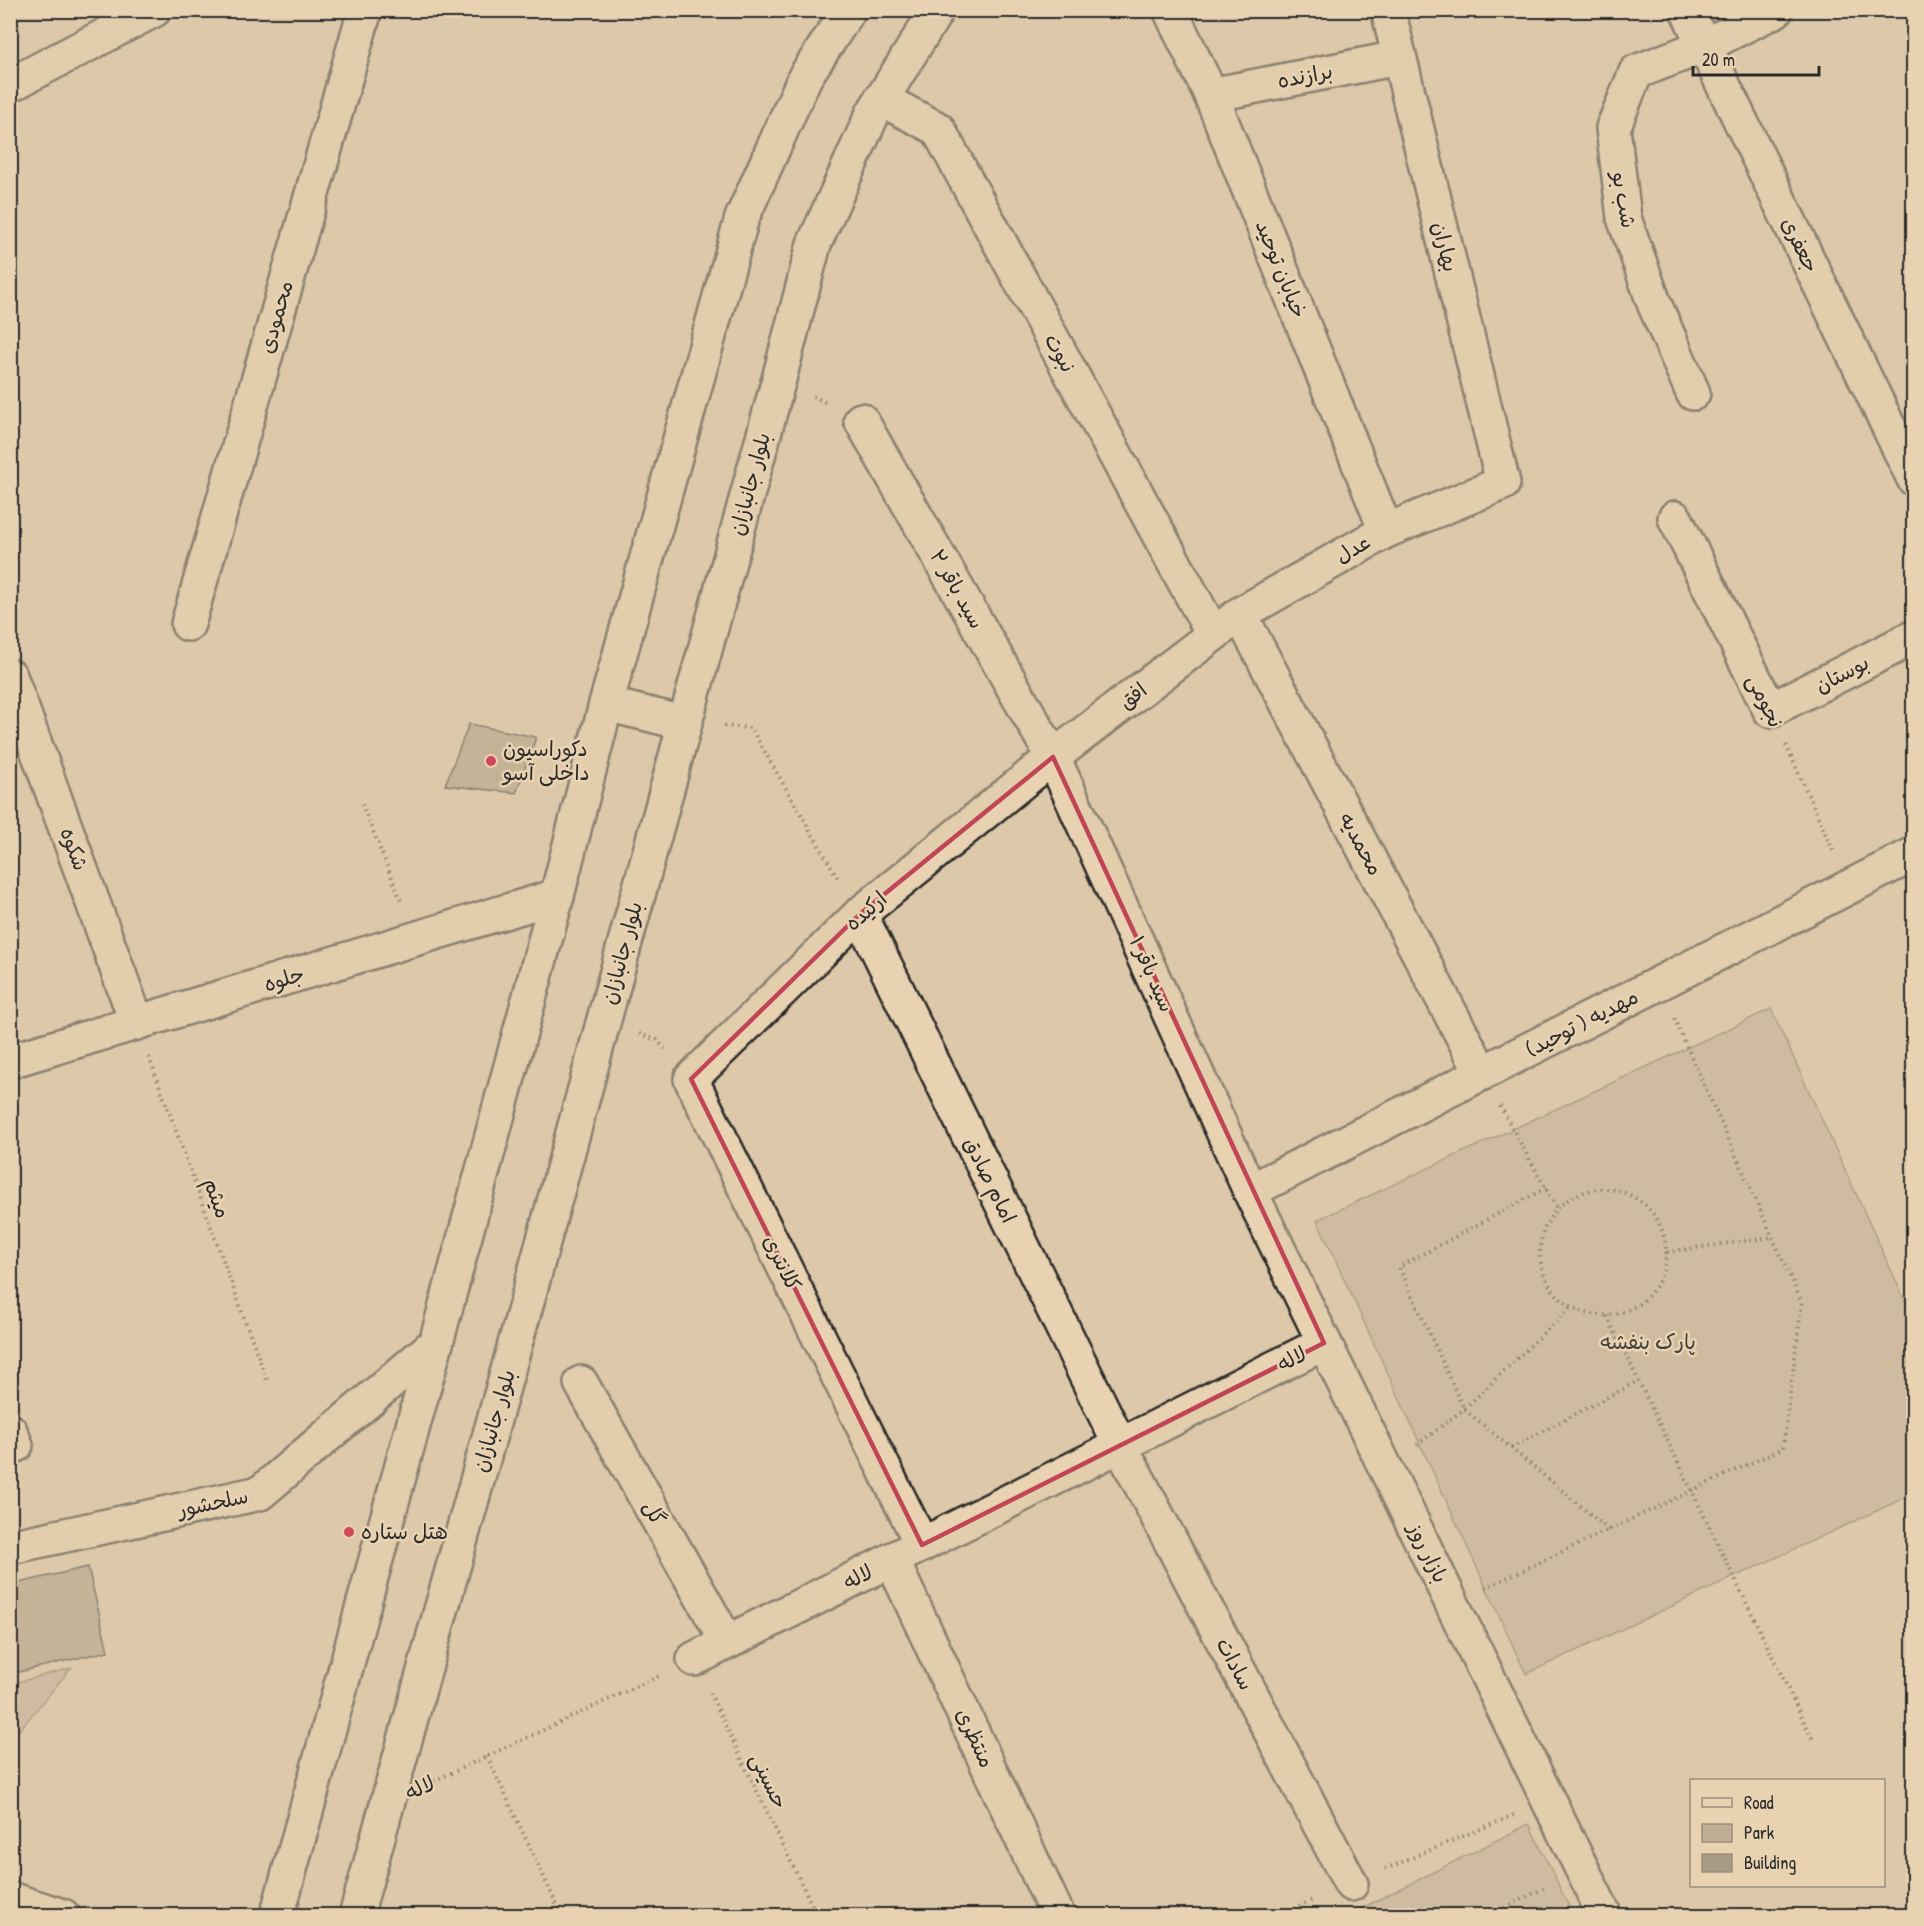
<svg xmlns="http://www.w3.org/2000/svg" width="1924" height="1926" font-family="'Patrick Hand','Playpen Sans Arabic',sans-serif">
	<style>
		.green { fill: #bfae94; stroke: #756c60; stroke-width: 1.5 }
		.building { fill: #a89a83; stroke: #2b2b2b; stroke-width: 1.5 }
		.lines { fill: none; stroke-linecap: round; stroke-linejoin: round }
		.street-casing { stroke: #2b2b2b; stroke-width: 38 }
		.secondary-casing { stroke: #2b2b2b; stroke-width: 38 }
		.primary-casing { stroke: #2b2b2b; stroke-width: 38 }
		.path { stroke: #2b2b2b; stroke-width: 4; stroke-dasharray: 1.5 4.5; stroke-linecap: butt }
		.street { stroke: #e8d2b1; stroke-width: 33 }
		.secondary { stroke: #e8d2b1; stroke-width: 33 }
		.primary { stroke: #e8d2b1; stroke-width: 33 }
		.marked { fill: none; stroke: #c04656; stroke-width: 4.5; stroke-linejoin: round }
		.poi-dot { fill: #d1495b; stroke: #e8d2b1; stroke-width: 2 }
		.labels { text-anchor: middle; stroke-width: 5; stroke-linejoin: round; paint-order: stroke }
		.street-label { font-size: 21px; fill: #2b2b2b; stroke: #e8d2b1 }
		.poi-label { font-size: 21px; fill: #2b2b2b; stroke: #e8d2b1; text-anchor: start }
		.park-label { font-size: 21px; fill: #413f3b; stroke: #e8d2b1 }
	</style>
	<rect width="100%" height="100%" fill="#ddc8a9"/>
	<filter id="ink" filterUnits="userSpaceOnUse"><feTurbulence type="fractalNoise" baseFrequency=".0167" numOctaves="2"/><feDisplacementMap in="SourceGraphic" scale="12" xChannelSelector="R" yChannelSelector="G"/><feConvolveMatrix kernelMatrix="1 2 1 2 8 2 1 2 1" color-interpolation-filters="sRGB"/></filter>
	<g filter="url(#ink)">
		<!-- green -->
		<g class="green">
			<polygon points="1771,1009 1913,1318 1913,1494 1526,1674 1317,1220"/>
			<polygon points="71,1668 11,1740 11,1684"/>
			<polygon points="1529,1824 1573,1915 1347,1915 1362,1908"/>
		</g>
		<!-- building -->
		<g class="building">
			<polygon points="469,724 536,737 516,793 445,785"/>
			<polygon points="88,1567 108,1651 10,1674 10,1585"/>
		</g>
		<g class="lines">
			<defs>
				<g id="street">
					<polyline points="1170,10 1211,95 1386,531"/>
					<polyline points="1687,10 1914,479"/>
					<polyline points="1211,95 1398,58"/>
					<polyline points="881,99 938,129 1213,634"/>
					<polyline points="1693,393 1654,303 1624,218 1613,128 1636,72 1704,46 1776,10"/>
					<polyline points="861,420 1053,757 1250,1191 1605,1916"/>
					<polyline points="1675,518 1770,710 1914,637"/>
					<polyline points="1240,614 1482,1073"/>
					<polyline points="188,624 365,10"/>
					<polyline points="10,676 137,1023"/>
					<polyline points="860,914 1120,1445 1351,1884"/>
					<polyline points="10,1061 557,896"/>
					<polyline points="581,1383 727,1642"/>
					<polyline points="10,1431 16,1445"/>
					<polyline points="922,1545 691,1079 860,914 1053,757 1240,614 1386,531 1503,483 1388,10"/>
					<polyline points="892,1560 1058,1916"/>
					<polyline points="694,1659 1324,1343"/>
				</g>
				<g id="secondary">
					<polyline points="10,85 154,10"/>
					<polyline points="1250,1191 1914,854"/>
					<polyline points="10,1547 260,1493 436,1343"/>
					<polyline points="10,1899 63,1916"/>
				</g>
				<g id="primary">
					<polyline points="606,704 684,723"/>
					<polyline points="277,1916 436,1343 557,896 606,704 742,218 805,77 849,10"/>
					<polyline points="356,1916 529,1294 779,379 814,244 873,113 937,10"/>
				</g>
			</defs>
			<!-- street casing -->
			<use href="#street" class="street-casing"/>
			<!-- secondary casing -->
			<use href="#secondary" class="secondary-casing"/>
			<!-- primary casing -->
			<use href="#primary" class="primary-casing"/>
			<!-- path -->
			<g class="path">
				<polyline points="813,396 828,404"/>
				<polyline points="724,726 751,728 839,880"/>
				<polyline points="1786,745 1834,853"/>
				<polyline points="362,804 402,903"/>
				<polyline points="639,1034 657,1040 665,1049"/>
				<polyline points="149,1057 268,1383"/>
				<polyline points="1500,1106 1556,1207"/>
				<polyline points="1546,1188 1399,1267 1464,1409 1609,1530"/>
				<circle cx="1603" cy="1252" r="63"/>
				<polyline points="1667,1252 1772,1237"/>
				<polyline points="1607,1316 1813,1740"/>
				<polyline points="1417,1445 1464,1409 1571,1307"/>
				<polyline points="1511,1448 1638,1381"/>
				<polyline points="1485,1588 1783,1448 1802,1303 1674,1018"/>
				<polyline points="710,1693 817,1916"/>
				<polyline points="487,1756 562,1916"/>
				<polyline points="434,1781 661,1675"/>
				<polyline points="1385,1869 1514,1815"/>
				<polyline points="1277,1916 1315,1899"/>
				<polyline points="1489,1916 1548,1886"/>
			</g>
			<!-- street -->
			<use href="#street" class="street"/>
			<!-- secondary -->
			<use href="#secondary" class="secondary"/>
			<!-- primary -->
			<use href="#primary" class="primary"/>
		</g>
	</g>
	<!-- marked area -->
	<path d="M0 0H1924V1926H0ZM1053,757L1324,1343L922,1545L691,1079L860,914Z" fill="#ddc8a9" fill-opacity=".55" fill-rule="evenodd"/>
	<path class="marked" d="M1053,757L1324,1343L922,1545L691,1079L860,914Z"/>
	<!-- markers -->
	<g class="poi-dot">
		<circle cx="491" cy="761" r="6"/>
		<circle cx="349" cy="1532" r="6"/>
	</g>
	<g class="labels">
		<!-- street labels -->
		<g class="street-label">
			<text transform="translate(1305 76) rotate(-11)" y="7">برازنده</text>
			<text transform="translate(1624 200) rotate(80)" y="7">شب بو</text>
			<text transform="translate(1800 245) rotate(64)" y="7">جعفری</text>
			<text transform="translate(1445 247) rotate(76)" y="7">بهاران</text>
			<text transform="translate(1281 269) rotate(68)" y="7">خیابان توحید</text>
			<text transform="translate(276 317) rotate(-74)" y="7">محمودی</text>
			<text transform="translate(1060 353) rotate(61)" y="7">نبوت</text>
			<text transform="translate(750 484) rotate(-75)" y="7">بلوار جانبازان</text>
			<text transform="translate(1353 549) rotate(-30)" y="7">عدل</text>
			<text transform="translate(957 589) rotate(60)" y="7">سید باقر ۲</text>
			<text transform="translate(1842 674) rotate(-27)" y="7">بوستان</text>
			<text transform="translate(1133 696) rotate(-38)" y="7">افق</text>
			<text transform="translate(1765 701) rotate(64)" y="7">نجومی</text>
			<text transform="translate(1361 844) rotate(62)" y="7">محمدیه</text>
			<text transform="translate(74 849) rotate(70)" y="7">شکوه</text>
			<text transform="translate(866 911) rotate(-41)" y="7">ارکیده</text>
			<text transform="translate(622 953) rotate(-75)" y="7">بلوار جانبازان</text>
			<text transform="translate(1152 974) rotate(66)" y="7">سید باقر ۱</text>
			<text transform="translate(284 979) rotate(-17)" y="7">جلوه</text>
			<text transform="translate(1582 1023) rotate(-27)" y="7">مهدیه ( توحید)</text>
			<text transform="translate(990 1180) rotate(64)" y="7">امام صادق</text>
			<text transform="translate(217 1198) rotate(70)" y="7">میثم</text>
			<text transform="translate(782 1263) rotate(64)" y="7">کلانتری</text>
			<text transform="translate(1292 1359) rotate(-27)" y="7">لاله</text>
			<text transform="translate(494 1421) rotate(-74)" y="7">بلوار جانبازان</text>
			<text transform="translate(213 1503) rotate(-12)" y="7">سلحشور</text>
			<text transform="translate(654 1513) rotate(61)" y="7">گل</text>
			<text transform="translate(1428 1553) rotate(64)" y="7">بازار روز</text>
			<text transform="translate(858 1577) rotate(-27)" y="7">لاله</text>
			<text transform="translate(1235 1664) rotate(62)" y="7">سادات</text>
			<text transform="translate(975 1738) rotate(65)" y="7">منتظری</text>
			<text transform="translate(769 1781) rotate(64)" y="7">حسینی</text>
			<text transform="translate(420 1788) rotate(-25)" y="7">لاله</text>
		</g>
		<!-- poi labels -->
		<g class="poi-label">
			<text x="503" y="756">دکوراسیون<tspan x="503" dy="24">داخلی آسو</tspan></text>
			<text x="361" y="1539">هتل ستاره</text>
		</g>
		<!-- park labels -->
		<g class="park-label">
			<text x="1648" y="1349">پارک بنفشه</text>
		</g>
	</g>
	<!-- margin -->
	<rect width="1924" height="1926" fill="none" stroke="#e8d2b1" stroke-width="36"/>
	<rect x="18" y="18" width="1888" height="1890" fill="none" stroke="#2b2b2b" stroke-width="2" filter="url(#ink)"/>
	<!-- legend -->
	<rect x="1690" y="1779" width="195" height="108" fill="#e8d2b1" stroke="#9c8f7b" stroke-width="1.5"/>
	<rect x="1702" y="1798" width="30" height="9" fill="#e8d2b1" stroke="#9c8f7b" stroke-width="1.5"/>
	<text x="1744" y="1809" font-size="18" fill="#2b2b2b">Road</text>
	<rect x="1702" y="1824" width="30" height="18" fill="#bfae94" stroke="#9c8f7b" stroke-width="1.5"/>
	<text x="1744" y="1839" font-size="18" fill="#2b2b2b">Park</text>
	<rect x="1702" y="1854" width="30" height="18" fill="#a89a83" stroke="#9c8f7b" stroke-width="1.5"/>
	<text x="1744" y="1869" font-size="18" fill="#2b2b2b">Building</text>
	<!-- scale -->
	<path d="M1693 66v9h126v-9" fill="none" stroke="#2b2b2b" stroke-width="3"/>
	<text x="1702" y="66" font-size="18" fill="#2b2b2b" stroke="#e8d2b1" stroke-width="4.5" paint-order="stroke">20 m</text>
</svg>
